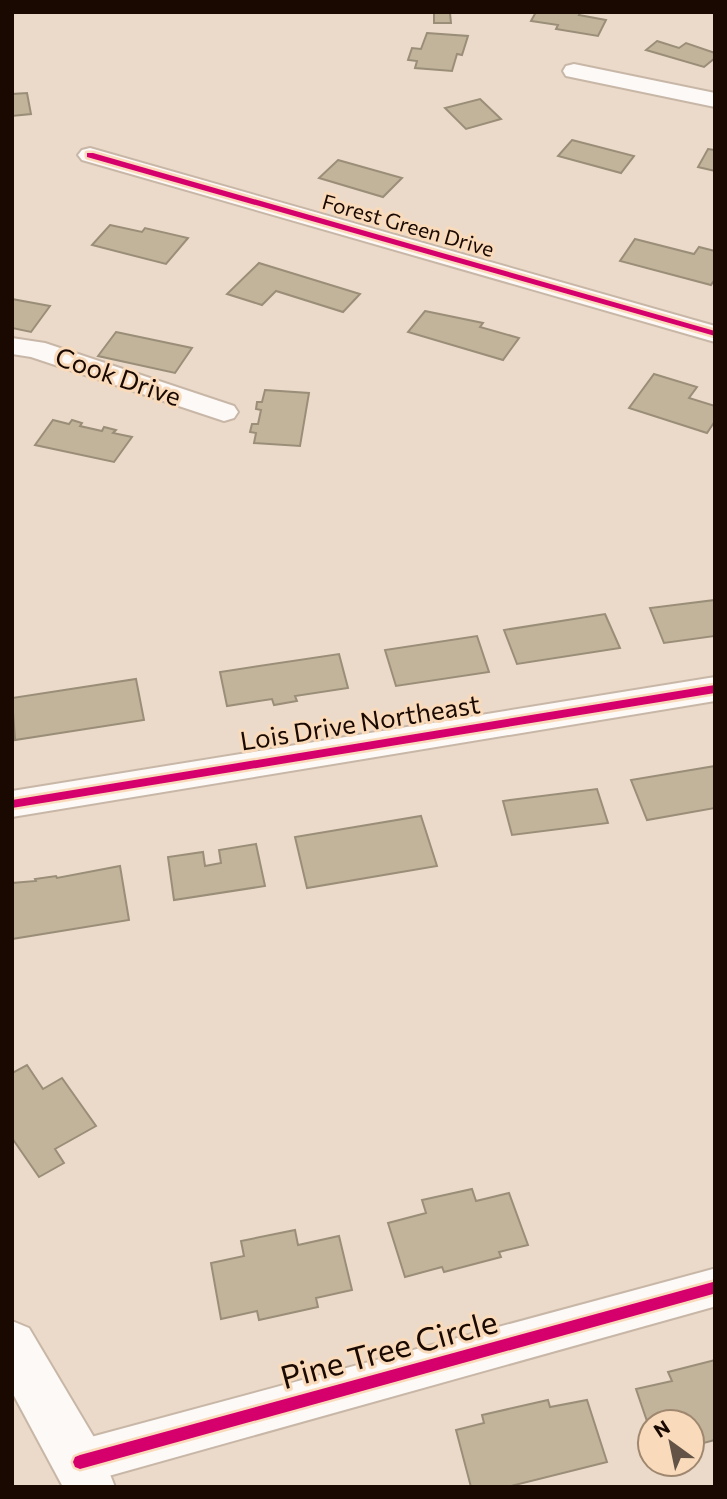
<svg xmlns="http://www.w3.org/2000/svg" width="727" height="1499" font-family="Commissioner,sans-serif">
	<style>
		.building { fill: #c2b49a; stroke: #9a8e79; stroke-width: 2 }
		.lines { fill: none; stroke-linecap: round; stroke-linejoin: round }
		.street-casing { stroke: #c8b7a7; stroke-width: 4 }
		.secondary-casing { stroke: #c8b7a7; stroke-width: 4 }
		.street { fill: #fcf9f7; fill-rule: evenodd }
		.secondary { fill: #fcf9f7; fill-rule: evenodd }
		.cycleway-casing { stroke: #f9dbbb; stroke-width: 5 }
		.cycleway { fill: #d6006c; fill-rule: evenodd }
		.labels { text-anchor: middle; stroke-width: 6; stroke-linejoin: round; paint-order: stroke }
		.far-street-label { font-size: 21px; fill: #1a0900; stroke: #f9dbbb }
		.street-label { font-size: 26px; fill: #1a0900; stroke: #f9dbbb }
		.near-street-label { font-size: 32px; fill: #1a0900; stroke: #f9dbbb }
	</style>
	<rect width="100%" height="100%" fill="#ebdac9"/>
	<!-- building -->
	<g class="building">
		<polygon points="536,12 581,12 579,15 606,20 598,36 556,29 558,25 531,21"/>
		<polygon points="434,13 450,13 451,23 434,23"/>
		<polygon points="427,33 468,36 462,55 457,54 452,71 415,68 417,61 408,60 412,48 421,49"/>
		<polygon points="657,41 679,48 686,43 715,53 715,58 704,67 646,50"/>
		<polygon points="27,93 31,114 12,116 12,94"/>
		<polygon points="480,99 501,119 466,129 445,108"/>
		<polygon points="572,140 634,156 621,173 558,156"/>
		<polygon points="708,149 715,150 715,171 698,167"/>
		<polygon points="338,160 402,178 383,197 319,178"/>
		<polygon points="110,225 142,232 145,228 188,238 166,264 92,245"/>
		<polygon points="635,239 694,254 699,247 715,251 715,279 711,285 620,261"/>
		<polygon points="259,263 360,294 343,312 276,291 262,305 227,294"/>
		<polygon points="12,299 50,306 31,332 12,328"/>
		<polygon points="425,311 483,323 480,327 519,338 503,360 408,332"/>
		<polygon points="116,332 192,348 175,373 98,356"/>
		<polygon points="654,374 697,387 689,398 715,406 715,421 707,433 629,408"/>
		<polygon points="265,390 309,393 300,446 254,443 256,433 250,432 252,424 258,424 261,410 256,409 257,402 262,402"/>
		<polygon points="53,420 69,424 72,420 82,423 80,426 102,431 104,427 116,430 113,433 132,437 114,462 35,445"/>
		<polygon points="715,600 715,636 664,643 650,608"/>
		<polygon points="605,614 620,648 517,664 504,630"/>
		<polygon points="477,636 489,672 396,686 385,650"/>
		<polygon points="339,654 348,688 295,696 297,701 274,705 272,699 227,706 220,672"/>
		<polygon points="136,679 144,720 15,740 12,698"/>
		<polygon points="715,766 715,808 647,820 631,780"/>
		<polygon points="597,789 608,823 512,835 503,801"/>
		<polygon points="421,816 437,866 307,888 295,837"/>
		<polygon points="256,844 265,886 174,900 168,857 203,852 205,866 221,863 219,850"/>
		<polygon points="120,866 129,920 12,939 12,883 36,881 35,879 56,876 57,878"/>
		<polygon points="27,1065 43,1089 62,1078 96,1126 55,1149 64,1163 39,1177 12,1138 12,1073"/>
		<polygon points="472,1189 476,1201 509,1193 528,1245 499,1252 501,1257 444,1272 442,1267 405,1277 388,1223 426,1213 422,1200"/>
		<polygon points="295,1230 298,1245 339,1236 352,1290 316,1298 318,1307 259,1320 257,1311 221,1319 211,1263 244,1256 241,1241"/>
		<polygon points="715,1360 715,1440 692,1446 692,1422 650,1422 650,1430 636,1389 672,1381 668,1372"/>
		<polygon points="548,1400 550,1407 587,1400 607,1462 507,1487 471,1487 456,1430 484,1423 482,1415"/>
	</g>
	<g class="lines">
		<defs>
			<g id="street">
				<polygon points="574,64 715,93 715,107 566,76 563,71 566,66"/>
				<polygon points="90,148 715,326 715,342 82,160 78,155 82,150"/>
				<polygon points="12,338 45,343 234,406 238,412 234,418 224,421 31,357 12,354"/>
				<polygon points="715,677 715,701 12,817 12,791"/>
				<polygon points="713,1269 713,1307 80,1484 64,1477 58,1462 64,1447 80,1440"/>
			</g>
			<polygon id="secondary" points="12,1321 29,1328 98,1444 115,1487 63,1487 12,1392"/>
		</defs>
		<!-- street casing -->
		<use href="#street" class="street-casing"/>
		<!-- secondary casing -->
		<use href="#secondary" class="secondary-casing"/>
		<!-- street -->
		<use href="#street" class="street"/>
		<!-- secondary -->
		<use href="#secondary" class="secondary"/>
		<defs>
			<g id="cycleway">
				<polygon points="87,153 93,153 715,331 715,336 87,157"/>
				<polygon points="715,685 715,693 12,808 12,800"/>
				<polygon points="713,1282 715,1283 715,1293 713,1294 80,1469 75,1467 73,1462 75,1457 80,1455"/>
			</g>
		</defs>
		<!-- cycleway casing -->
		<use href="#cycleway" class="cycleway-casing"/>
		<!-- cycleway -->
		<use href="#cycleway" class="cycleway"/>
	</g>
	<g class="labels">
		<!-- far-street labels -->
		<g class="far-street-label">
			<text transform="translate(408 226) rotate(16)" y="7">Forest Green Drive</text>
		</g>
		<!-- street labels -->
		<g class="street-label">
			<text transform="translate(118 377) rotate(19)" y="9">Cook Drive</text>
			<text transform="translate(360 723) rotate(-9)" y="9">Lois Drive Northeast</text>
		</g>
		<!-- near-street labels -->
		<g class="near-street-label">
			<text transform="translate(389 1350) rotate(-15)" y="11">Pine Tree Circle</text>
		</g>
	</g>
	<!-- border -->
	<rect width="727" height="1499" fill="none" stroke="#1a0900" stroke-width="28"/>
	<!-- north arrow -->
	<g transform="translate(671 1443) rotate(327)"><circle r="33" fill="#f9dbbb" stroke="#a08770" stroke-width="2"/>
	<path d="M0-5L12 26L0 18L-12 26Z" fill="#635246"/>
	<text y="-10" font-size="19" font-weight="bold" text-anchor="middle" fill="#1a0900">N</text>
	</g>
</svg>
